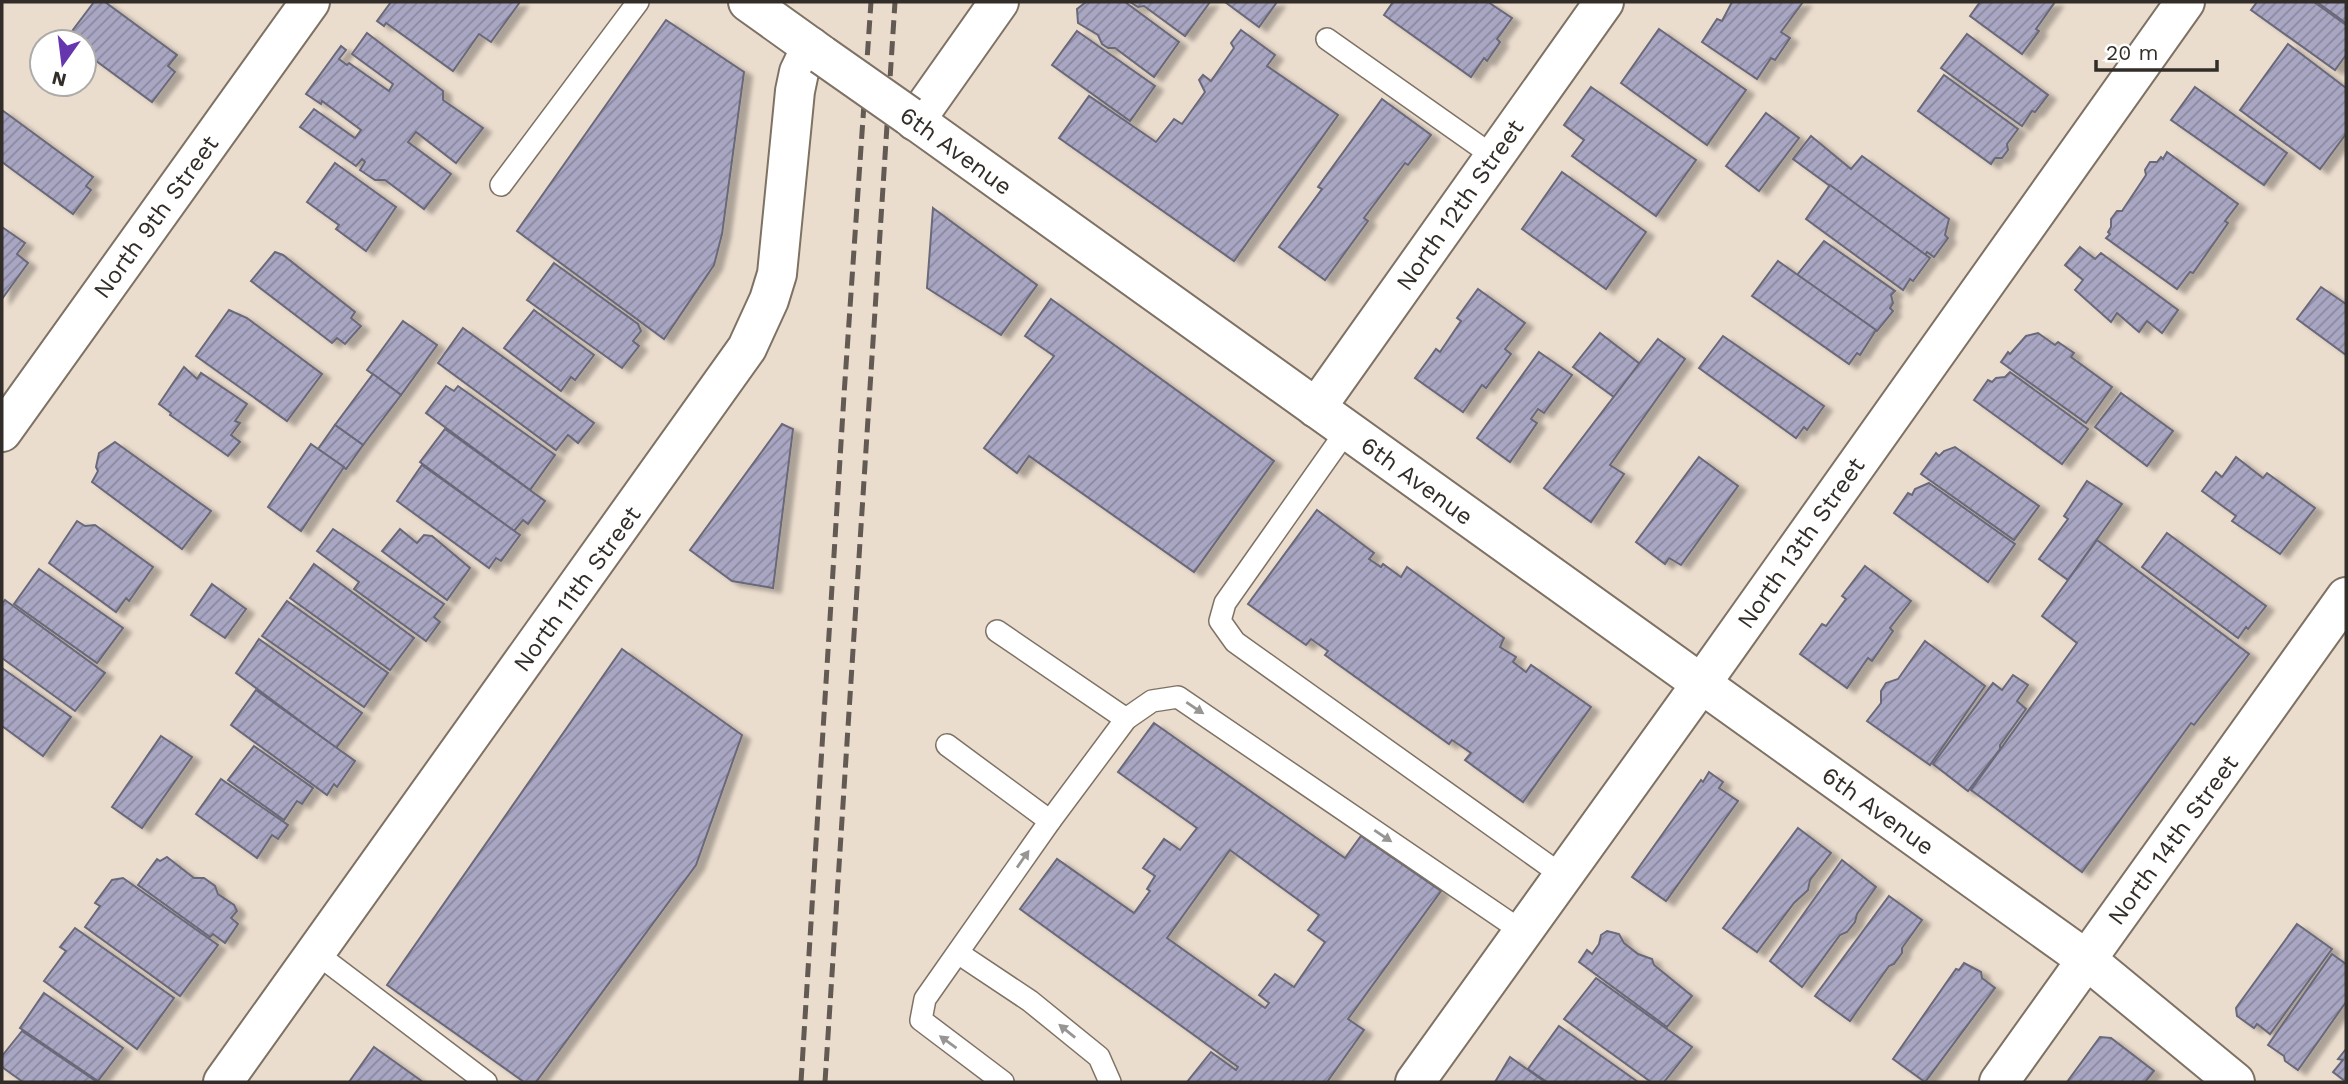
<svg xmlns="http://www.w3.org/2000/svg" width="2348" height="1084" font-family="'Work Sans',sans-serif">
	<style>
		.building { fill: url(#building-hatch); stroke: #6a6979; stroke-width: 2; fill-rule: evenodd; filter: url(#shadow) }
		.lines { fill: none; stroke-linecap: round; stroke-linejoin: round }
		.lane-casing { stroke: #7e7264; stroke-width: 24 }
		.street-casing { stroke: #7e7264; stroke-width: 42 }
		.lane { stroke: #fff; stroke-width: 21 }
		.street { stroke: #fff; stroke-width: 38 }
		.rail { stroke: #625a53; stroke-width: 5; stroke-dasharray: 14 7; stroke-linecap: butt }
		.street-bridge-casing { stroke: #7e7264; stroke-width: 42; stroke-linecap: butt }
		.street-bridge { stroke: #fff; stroke-width: 38 }
		.oneway { fill: #989694 }
		.labels { text-anchor: middle; stroke-width: 6; stroke-linejoin: round; paint-order: stroke }
		.street-label { font-size: 24px; fill: #322d28; stroke: #fff }
	</style>
	<defs>
		<pattern id="building-hatch" width="6" height="6" patternUnits="userSpaceOnUse" patternTransform="scale(1.75)"><rect width="6" height="6" fill="#a9a6c3"/><path d="M-1 1l2-2M0 6l6-6M5 7l2-2" fill="none" stroke="#8a889e"/></pattern>
		<filter id="shadow"><feDropShadow dx="8" dy="4.5" stdDeviation="2" flood-color="#0004"/></filter>
	</defs>
	<rect width="100%" height="100%" fill="#ebddce"/>
	<!-- building -->
	<g class="building">
		<polygon points="94,2 105,2 177,55 168,66 175,72 152,102 84,52 84,42 70,42 66,39"/>
		<polygon points="391,2 520,2 491,42 479,34 453,71 386,23 384,26 377,21"/>
		<polygon points="1086,2 1125,2 1179,42 1154,77 1115,48 1108,48 1102,44 1098,35 1078,23 1077,9"/>
		<polygon points="1130,2 1210,2 1185,36 1144,6 1138,7"/>
		<polygon points="1225,2 1277,2 1259,27"/>
		<polygon points="1393,2 1488,2 1512,18 1497,39 1500,42 1487,61 1484,58 1471,77 1384,15"/>
		<polygon points="1732,2 1803,2 1781,32 1790,38 1775,60 1771,58 1757,79 1702,42 1717,19 1722,21"/>
		<polygon points="1980,2 2055,2 2036,29 2039,31 2022,54 1970,16"/>
		<polygon points="2257,2 2314,2 2346,25 2346,55 2335,70 2251,10"/>
		<polygon points="2317,2 2346,2 2346,23"/>
		<polygon points="666,20 744,72 722,234 714,265 664,339 517,231"/>
		<polygon points="1659,29 1746,90 1707,145 1621,83"/>
		<polygon points="1241,30 1275,55 1267,66 1338,115 1234,261 1059,138 1089,96 1156,142 1174,119 1182,124 1205,92 1199,80 1203,75 1211,81 1234,48 1231,43"/>
		<polygon points="1077,31 1155,86 1130,121 1052,65"/>
		<polygon points="367,33 443,91 443,100 483,128 456,163 416,132 408,142 451,174 424,209 385,180 375,180 360,170 365,162 362,159 356,166 300,127 314,109 355,138 361,130 322,101 321,104 306,94 341,46 346,50 339,59 347,65 349,63 389,91 393,84 352,54"/>
		<polygon points="1967,34 2048,95 2035,112 2032,111 2022,126 1941,68"/>
		<polygon points="2288,44 2346,88 2346,134 2320,169 2240,110"/>
		<polygon points="1944,75 2018,129 2007,144 2008,150 2002,158 1995,158 1991,164 1918,111"/>
		<polygon points="1591,87 1696,160 1656,216 1572,156 1584,140 1564,125"/>
		<polygon points="2195,87 2287,153 2264,185 2171,120"/>
		<polygon points="1382,99 1431,135 1408,165 1405,163 1364,218 1368,221 1325,280 1279,247 1322,189 1318,187"/>
		<polygon points="2,110 93,177 86,186 91,190 73,214 2,162"/>
		<polygon points="1766,113 1799,138 1759,191 1726,166"/>
		<polygon points="1811,136 1851,169 1862,156 1949,219 1945,235 1948,238 1934,257 1927,252 1925,255 1793,159"/>
		<polygon points="2167,152 2238,204 2225,221 2228,223 2193,273 2190,272 2177,289 2106,238 2110,234 2108,232 2111,227 2111,219 2117,211 2122,211 2146,175 2145,170 2150,162 2157,162 2161,157 2163,159"/>
		<polygon points="335,163 396,207 366,251 336,229 339,225 307,202"/>
		<polygon points="1562,172 1646,232 1606,289 1522,229"/>
		<polygon points="1830,185 1930,258 1913,281 1910,279 1903,290 1806,219"/>
		<polygon points="933,208 1037,285 1001,335 927,288"/>
		<polygon points="2,227 25,243 17,254 28,263 2,299"/>
		<polygon points="1824,241 1895,291 1891,295 1893,303 1890,308 1893,311 1877,331 1797,275"/>
		<polygon points="2080,247 2095,259 2101,253 2178,310 2162,333 2147,321 2139,332 2117,313 2111,322 2075,290 2083,280 2065,265"/>
		<polygon points="275,252 283,255 355,312 351,318 361,326 345,344 337,338 332,343 251,281"/>
		<polygon points="1778,261 1876,330 1860,355 1857,353 1849,364 1752,296"/>
		<polygon points="554,263 638,324 641,331 633,341 639,346 622,368 527,300"/>
		<polygon points="2321,287 2346,304 2346,355 2297,319"/>
		<polygon points="1478,289 1525,323 1505,349 1511,354 1486,388 1482,385 1463,412 1415,378 1436,349 1440,352 1461,321 1457,318"/>
		<polygon points="1051,299 1274,461 1194,572 1029,456 1017,473 984,448 1054,356 1025,336"/>
		<polygon points="229,310 247,318 322,374 287,421 196,356"/>
		<polygon points="534,310 594,355 575,380 571,377 561,391 504,348"/>
		<polygon points="403,321 437,345 401,395 367,370"/>
		<polygon points="463,328 594,423 578,443 568,435 556,450 438,363"/>
		<polygon points="1600,333 1640,364 1614,397 1573,367"/>
		<polygon points="2038,333 2055,345 2058,342 2074,353 2071,357 2112,387 2086,423 2001,362 2008,352 2010,354 2026,336"/>
		<polygon points="1723,336 1824,406 1807,430 1804,427 1796,438 1699,368"/>
		<polygon points="1658,339 1685,359 1610,465 1624,474 1591,522 1544,488"/>
		<polygon points="1539,352 1572,375 1544,413 1538,409 1531,419 1537,423 1510,462 1477,438"/>
		<polygon points="184,367 197,379 201,373 247,404 235,421 240,423 231,435 240,442 228,456 170,415 171,413 159,404"/>
		<polygon points="2010,372 2088,429 2062,464 1974,400 1988,380 1992,382 1996,378 2005,377"/>
		<polygon points="373,374 401,395 363,445 335,425"/>
		<polygon points="446,386 454,391 458,386 555,455 530,490 426,413"/>
		<polygon points="2121,393 2173,431 2147,466 2095,427"/>
		<polygon points="782,424 793,429 773,588 732,581 690,550"/>
		<polygon points="335,425 363,445 346,469 318,449"/>
		<polygon points="445,429 545,501 528,524 523,520 514,531 420,462"/>
		<polygon points="115,442 211,511 182,549 92,482 98,471 96,467 99,453"/>
		<polygon points="311,444 344,467 301,531 268,507"/>
		<polygon points="1955,447 2039,506 2014,540 1921,474 1936,453 1939,456 1944,451"/>
		<polygon points="1699,457 1738,486 1681,565 1669,558 1665,564 1636,542"/>
		<polygon points="2236,457 2263,478 2267,473 2315,508 2280,554 2232,521 2236,516 2202,491 2216,472 2222,477"/>
		<polygon points="422,465 520,535 501,561 496,558 489,568 397,501"/>
		<polygon points="2087,481 2122,504 2068,580 2039,559 2068,519 2064,516"/>
		<polygon points="1929,483 2015,544 1988,582 1894,513 1908,493 1912,495 1915,489"/>
		<polygon points="1317,510 1374,553 1369,559 1381,567 1383,564 1401,577 1407,567 1504,638 1500,647 1516,657 1513,662 1526,672 1531,665 1591,707 1523,802 1465,760 1471,753 1452,740 1449,744 1325,655 1328,651 1311,639 1306,645 1248,604"/>
		<polygon points="77,521 85,526 95,525 153,567 129,601 126,598 116,612 49,563"/>
		<polygon points="333,529 444,604 434,617 440,622 426,641 354,589 359,582 317,551"/>
		<polygon points="400,529 417,543 424,535 432,536 470,568 447,600 382,551"/>
		<polygon points="2167,533 2266,606 2248,629 2246,627 2238,638 2142,567"/>
		<polygon points="2097,540 2249,654 2194,725 2191,723 2082,872 1971,790 2077,643 2042,616"/>
		<polygon points="314,564 414,638 390,670 290,598"/>
		<polygon points="1865,566 1911,601 1890,628 1893,631 1872,661 1868,658 1847,688 1800,654 1822,624 1826,626 1846,599 1842,596"/>
		<polygon points="39,569 123,628 97,663 14,604"/>
		<polygon points="212,584 246,609 225,638 191,615"/>
		<polygon points="5,600 105,673 75,711 2,658 2,604"/>
		<polygon points="287,601 388,673 364,707 262,636"/>
		<polygon points="259,639 362,713 336,748 236,673"/>
		<polygon points="1925,641 1985,686 1930,765 1867,721 1881,703 1881,691 1886,683 1898,679"/>
		<polygon points="622,649 742,735 696,865 536,1082 524,1082 387,985"/>
		<polygon points="2,668 71,717 43,756 2,726"/>
		<polygon points="2013,675 2028,685 2017,701 2026,709 2000,745 2000,749 1968,791 1933,764 1993,683 2002,690"/>
		<polygon points="256,690 355,761 337,787 334,784 327,795 231,725"/>
		<path d="M1154,723L1345,858L1361,836L1441,891L1348,1019L1364,1030L1327,1082H1187L1211,1052L1236,1070L1238,1067L1020,909L1057,859L1134,913L1150,891L1147,889L1155,876L1143,868L1164,839L1180,850L1197,828L1118,772ZM1230,850L1319,915L1308,930L1325,942L1294,987L1275,974L1259,995L1269,1003L1265,1008L1167,938Z"/>
		<polygon points="161,736 192,757 142,828 112,807"/>
		<polygon points="254,746 313,788 302,804 297,801 284,820 228,780"/>
		<polygon points="1709,772 1723,782 1719,788 1738,801 1666,901 1632,877 1701,780 1703,782"/>
		<polygon points="221,779 288,825 278,839 272,835 257,858 196,814"/>
		<polygon points="1798,828 1831,853 1810,880 1808,890 1794,903 1757,952 1723,928"/>
		<polygon points="167,857 194,878 204,878 215,886 218,894 234,905 237,911 231,918 238,924 225,943 213,934 210,937 138,885 157,859 160,861"/>
		<polygon points="1842,860 1876,887 1857,914 1855,922 1847,932 1840,935 1802,987 1770,961"/>
		<polygon points="123,878 218,945 180,996 85,927 100,906 95,903 112,880"/>
		<polygon points="1889,896 1922,920 1902,948 1902,953 1894,964 1889,966 1850,1021 1815,996"/>
		<polygon points="2297,924 2332,949 2270,1034 2257,1024 2254,1028 2237,1016 2236,1008"/>
		<polygon points="75,928 174,998 137,1049 44,981 66,951 60,947"/>
		<polygon points="1607,931 1619,934 1624,943 1638,954 1652,959 1654,965 1692,996 1667,1027 1579,962 1587,950 1592,954 1599,944 1601,935"/>
		<polygon points="2332,954 2346,964 2346,1002 2298,1070 2285,1061 2284,1056 2268,1045"/>
		<polygon points="1964,963 1981,972 1982,978 1995,988 1925,1082 1893,1059 1956,969 1959,970"/>
		<polygon points="1596,978 1692,1047 1664,1082 1651,1082 1564,1019"/>
		<polygon points="44,993 123,1048 98,1081 20,1028"/>
		<polygon points="1559,1026 1638,1082 1547,1082 1528,1069"/>
		<polygon points="22,1031 97,1082 23,1082 2,1067 2,1056"/>
		<polygon points="2100,1037 2111,1038 2154,1071 2145,1082 2067,1082"/>
		<polygon points="374,1047 423,1082 349,1082"/>
		<polygon points="2346,1049 2346,1082 2333,1072 2343,1060 2338,1059"/>
		<polygon points="1510,1057 1545,1082 1495,1082"/>
	</g>
	<g class="lines">
		<defs>
			<g id="lane">
				<polyline points="1327,39 1493,156"/>
				<polyline points="501,185 638,2"/>
				<polyline points="1347,430 1225,603 1220,621 1235,642 1563,876"/>
				<polyline points="997,631 1126,719"/>
				<polyline points="947,745 1050,821"/>
				<polyline points="316,953 486,1082"/>
				<polyline points="958,953 1030,1001 1099,1057 1110,1082"/>
				<polyline points="1003,1082 921,1020 925,999 1050,821 1126,719 1152,701 1178,697 1523,932"/>
			</g>
			<g id="street">
				<polyline points="748,2 822,55"/>
				<polyline points="909,116 2087,960 2235,1082"/>
				<polyline points="915,121 999,2"/>
				<polyline points="1316,408 1604,2"/>
				<polyline points="2,432 310,2"/>
				<polyline points="223,1082 747,348 769,300 777,274 795,91 799,72 811,47"/>
				<polyline points="1415,1082 1701,684 2185,2"/>
				<polyline points="1999,1082 2346,597"/>
			</g>
		</defs>
		<!-- lane casing -->
		<use href="#lane" class="lane-casing"/>
		<!-- street casing -->
		<use href="#street" class="street-casing"/>
		<!-- lane -->
		<use href="#lane" class="lane"/>
		<!-- street -->
		<use href="#street" class="street"/>
		<!-- rail -->
		<g class="rail">
			<polyline points="801,1082 844,395 871,2"/>
			<polyline points="825,1082 895,2"/>
		</g>
		<defs>
			<polyline id="street-bridge" points="822,55 909,116"/>
		</defs>
		<!-- street-bridge casing -->
		<use href="#street-bridge" class="street-bridge-casing"/>
		<!-- street-bridge -->
		<use href="#street-bridge" class="street-bridge"/>
	</g>
	<!-- one-way arrows -->
	<defs><path id="oneway-solid" d="M-6-.8H1V-3.2L6.5 0L1 3.2V.8H-6Z" transform="scale(1.75)"/></defs>
	<g class="oneway">
		<use href="#oneway-solid" transform="translate(1195 708) rotate(34)"/>
		<use href="#oneway-solid" transform="translate(1383 836) rotate(34)"/>
		<use href="#oneway-solid" transform="translate(1023 859) rotate(-55)"/>
		<use href="#oneway-solid" transform="translate(1067 1031) rotate(-141)"/>
		<use href="#oneway-solid" transform="translate(948 1042) rotate(-144)"/>
	</g>
	<g class="labels">
		<!-- street labels -->
		<g class="street-label">
			<text transform="translate(956 151) rotate(36)" y="8">6th Avenue</text>
			<text transform="translate(1460 205) rotate(-55)" y="8">North 12th Street</text>
			<text transform="translate(156 217) rotate(-54)" y="8">North 9th Street</text>
			<text transform="translate(1417 481) rotate(36)" y="8">6th Avenue</text>
			<text transform="translate(1801 543) rotate(-55)" y="8">North 13th Street</text>
			<text transform="translate(577 589) rotate(-54)" y="8">North 11th Street</text>
			<text transform="translate(1878 811) rotate(36)" y="8">6th Avenue</text>
			<text transform="translate(2173 840) rotate(-54)" y="8">North 14th Street</text>
		</g>
	</g>
	<!-- border -->
	<rect width="2348" height="1084" fill="none" stroke="#322d28" stroke-width="7"/>
	<!-- north arrow -->
	<g transform="translate(63 63) rotate(194)"><circle r="33" fill="#ffffff" stroke="#adaba9" stroke-width="2"/>
	<path d="M0-5L12 26L0 18L-12 26Z" fill="#6536ad"/>
	<text y="-10" font-size="19" font-weight="bold" text-anchor="middle" fill="#322d28">N</text>
	</g>
	<!-- scale -->
	<path d="M2096 60v10h121v-10" fill="none" stroke="#322d28" stroke-width="3.5"/>
	<text x="2106" y="60" font-size="21" fill="#322d28" stroke="#ffffff" stroke-width="5" paint-order="stroke">20 m</text>
</svg>
